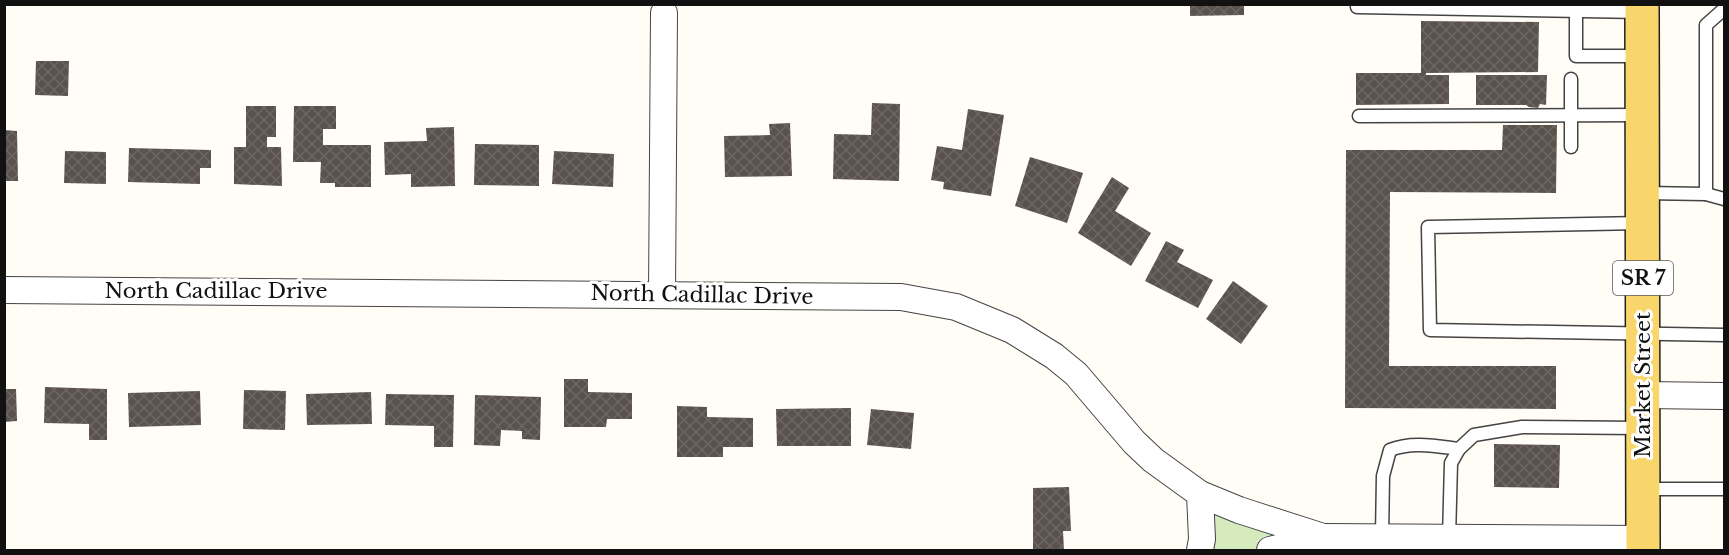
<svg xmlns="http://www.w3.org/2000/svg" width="1729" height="555" font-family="'Libre Baskerville',serif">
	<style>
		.grass { fill: #d5ebbd }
		.building { fill: url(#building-cross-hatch) }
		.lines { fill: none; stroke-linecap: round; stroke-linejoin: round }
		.lane-casing { stroke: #444; stroke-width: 15 }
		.street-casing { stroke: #444; stroke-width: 28 }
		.primary-casing { stroke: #222; stroke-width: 36 }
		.lane { stroke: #fff; stroke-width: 12 }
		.street { stroke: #fff; stroke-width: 26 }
		.primary { stroke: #f9d66b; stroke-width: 33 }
		.labels { text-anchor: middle; stroke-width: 6; stroke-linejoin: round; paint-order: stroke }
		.shield { fill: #fff; stroke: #585858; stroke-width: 1.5 }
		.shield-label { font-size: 20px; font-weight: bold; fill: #111 }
		.street-label { font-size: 21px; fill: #111; stroke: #fff }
	</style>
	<defs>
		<pattern id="building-cross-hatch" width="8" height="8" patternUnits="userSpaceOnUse" patternTransform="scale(1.5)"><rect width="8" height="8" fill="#5a524d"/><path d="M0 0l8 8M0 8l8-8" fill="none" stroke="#6d6662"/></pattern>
	</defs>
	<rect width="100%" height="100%" fill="#fffdf5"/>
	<!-- grass -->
	<polygon class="grass" points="1200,494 1323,537 1270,550 1200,550"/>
	<!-- building -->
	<g class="building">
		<polygon points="1190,4 1244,4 1244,15 1190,16"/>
		<polygon points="1421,21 1539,22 1538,72 1426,73 1426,75 1449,75 1449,104 1356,105 1356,73 1421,73"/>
		<polygon points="36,61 69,61 68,96 35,95"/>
		<polygon points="1476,75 1547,75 1546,105 1540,104 1538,108 1529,107 1526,105 1476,105"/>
		<polygon points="872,103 900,104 899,181 833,179 834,134 871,135"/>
		<polygon points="246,106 276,106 276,137 267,137 267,147 281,147 282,186 234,184 234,147 246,147"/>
		<polygon points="294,106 336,106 336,129 323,129 323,145 371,145 371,187 335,187 335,183 320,183 321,162 293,162"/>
		<polygon points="968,109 1004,115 991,196 943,189 944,182 931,180 937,146 962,150"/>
		<polygon points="790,123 792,176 725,177 724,136 770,135 769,124"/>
		<polygon points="1503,125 1557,125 1556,193 1390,192 1389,366 1556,366 1556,409 1345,408 1346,150 1502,150"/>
		<polygon points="454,127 455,186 411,187 411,174 385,175 384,142 427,141 426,128"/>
		<polygon points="4,130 17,131 18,181 4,181"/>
		<polygon points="475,144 539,145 539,186 474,185"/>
		<polygon points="129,148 211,150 211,168 200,168 200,184 128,182"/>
		<polygon points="65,151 106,152 106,184 64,183"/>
		<polygon points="554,151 614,154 613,187 552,184"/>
		<polygon points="1030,157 1083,173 1067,223 1015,206"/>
		<polygon points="1112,177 1129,188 1115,211 1151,233 1131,266 1078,233"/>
		<polygon points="1166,241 1184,250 1177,262 1213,280 1198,308 1145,281"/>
		<polygon points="1233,281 1268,306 1241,344 1206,319"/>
		<polygon points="564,379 588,379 588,392 632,393 632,419 607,419 606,427 564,427"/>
		<polygon points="45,387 107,389 107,440 89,440 89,424 44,423"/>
		<polygon points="4,389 16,389 17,421 4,422"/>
		<polygon points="244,390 286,391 285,430 243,429"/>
		<polygon points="200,391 201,425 129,427 128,393"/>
		<polygon points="371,392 372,424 307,425 306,394"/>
		<polygon points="386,394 454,395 453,447 434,447 434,426 385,425"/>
		<polygon points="475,395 541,397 540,440 522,439 522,431 501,430 500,446 474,445"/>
		<polygon points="677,406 707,407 707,417 753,418 753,447 723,447 723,457 677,457"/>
		<polygon points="851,408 851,446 777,446 776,409"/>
		<polygon points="871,409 914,413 911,449 867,445"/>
		<polygon points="1494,444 1560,445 1559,488 1494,487"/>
		<polygon points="1069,487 1071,531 1063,531 1064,550 1033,550 1033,488"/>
	</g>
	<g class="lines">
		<defs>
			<g id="lane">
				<polyline points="1357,4 1357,7 1641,12"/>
				<polyline points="1576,11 1576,56 1641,56"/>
				<polyline points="1571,79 1571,147"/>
				<polyline points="1359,116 1640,115"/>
				<polyline points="1644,193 1706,194 1706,25 1724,9"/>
				<polyline points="1706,194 1724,199"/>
				<polyline points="1642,223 1428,227 1430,330 1724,335"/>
				<polyline points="1645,489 1724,489"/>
				<path d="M1382,537L1383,476L1390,450C1411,441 1436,446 1459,449"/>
				<polyline points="1449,538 1451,463 1459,449 1474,435 1522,427 1642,428"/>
			</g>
			<g id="street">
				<polyline points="4,290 901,297 956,307 1012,330 1054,356 1076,374 1134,442 1153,460 1200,494 1239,510 1323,537"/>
				<polyline points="662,294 664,13"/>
				<polyline points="1644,395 1724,396"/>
				<polyline points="1200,494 1202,539 1200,550"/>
				<polyline points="1270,550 1323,537 1643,539"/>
			</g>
			<polyline id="primary" points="1642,4 1643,550"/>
		</defs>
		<!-- lane casing -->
		<use href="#lane" class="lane-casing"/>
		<!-- street casing -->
		<use href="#street" class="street-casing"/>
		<!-- primary casing -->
		<use href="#primary" class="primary-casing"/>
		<!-- lane -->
		<use href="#lane" class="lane"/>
		<!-- street -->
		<use href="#street" class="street"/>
		<!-- primary -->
		<use href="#primary" class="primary"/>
	</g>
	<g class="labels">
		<!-- shield labels -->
		<rect class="shield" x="1613" y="261" width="60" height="34" rx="4.5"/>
		<g class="shield-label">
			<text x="1643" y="285">SR 7</text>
		</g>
		<!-- street labels -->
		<g class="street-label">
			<text x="216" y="298">North Cadillac Drive</text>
			<text transform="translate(702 295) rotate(1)" y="7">North Cadillac Drive</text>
			<text transform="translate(1643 385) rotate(-90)" y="7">Market Street</text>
		</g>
	</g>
	<!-- border -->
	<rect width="1729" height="555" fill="none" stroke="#111111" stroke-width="12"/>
</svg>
